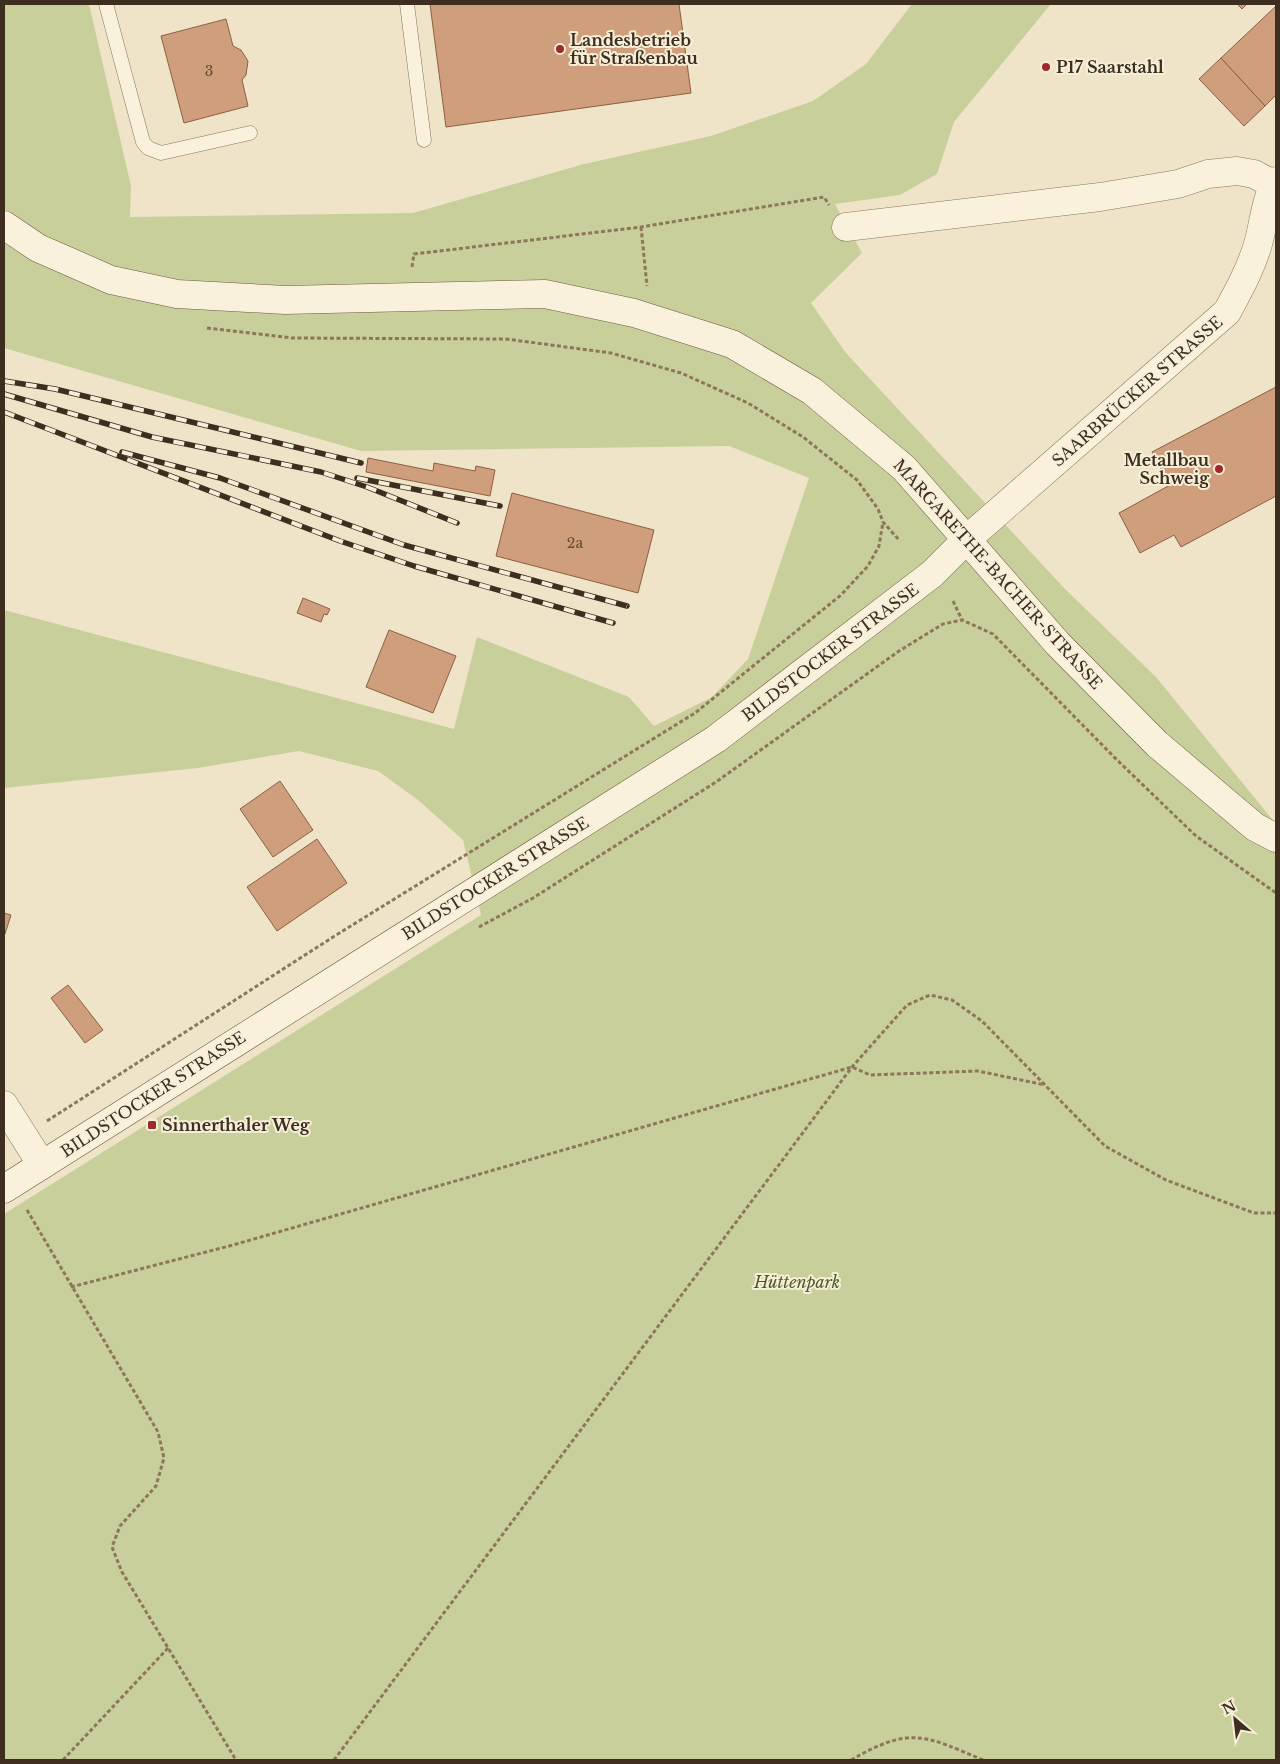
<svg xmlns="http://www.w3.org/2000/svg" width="1280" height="1764" font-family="'Libre Baskerville',serif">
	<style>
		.green { fill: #c9cf9b }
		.building { fill: #cf9f7d; stroke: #8d5f41 }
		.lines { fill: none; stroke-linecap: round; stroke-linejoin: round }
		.lane-casing { stroke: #8d765c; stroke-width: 15 }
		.street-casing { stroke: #8d765c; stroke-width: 29 }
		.secondary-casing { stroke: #6f573f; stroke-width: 29 }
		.path { stroke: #8d765c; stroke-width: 3; stroke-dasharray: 4 2.5; stroke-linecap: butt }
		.lane { stroke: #faf1dc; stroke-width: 14 }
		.street { stroke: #faf1dc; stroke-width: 28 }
		.secondary { stroke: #faf1dc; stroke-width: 28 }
		.rail-casing { stroke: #3d2e20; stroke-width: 5.5 }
		.rail { stroke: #f7eed8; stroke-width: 4; stroke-dasharray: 11; stroke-linecap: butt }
		.poi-dot { fill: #9e2a2b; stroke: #f7eed8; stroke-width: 2 }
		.labels { text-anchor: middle; stroke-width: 4; stroke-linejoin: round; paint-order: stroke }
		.number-label { font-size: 14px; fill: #624a37 }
		.poi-label { font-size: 16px; font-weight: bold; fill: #3d2e20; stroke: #f7eed8; text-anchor: start }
		.street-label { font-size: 16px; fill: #3d2e20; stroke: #f7eed8 }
		.park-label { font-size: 16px; font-style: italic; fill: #4d5a26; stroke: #f7eed8 }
	</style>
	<rect width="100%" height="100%" fill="#f0e4c8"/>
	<!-- green -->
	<polygon class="green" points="4,4 89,4 131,186 130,217 413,213 584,164 711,136 813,101 866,64 912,4 1051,4 954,122 937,174 900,195 835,204 862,253 811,303 846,353 1065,589 1156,677 1276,824 1276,1760 4,1760 4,1214 481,915 463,840 418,800 378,771 299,751 198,768 4,788 4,610 454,729 477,637 629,697 654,726 712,697 748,659 809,478 729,446 361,451 4,348"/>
	<!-- building -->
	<g class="building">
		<polygon points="430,4 679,4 691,93 446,127"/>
		<polygon points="1237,4 1247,4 1242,9"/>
		<polygon points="1276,6 1276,95 1265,106 1221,58"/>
		<polygon points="226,19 233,46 241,50 248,61 246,75 242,80 248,106 184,123 161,36"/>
		<polygon points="1221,58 1265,106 1244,126 1199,79"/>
		<polygon points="1276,387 1276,496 1181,547 1174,535 1140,553 1119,513 1170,485 1152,452"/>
		<polygon points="368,458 433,471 434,463 475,471 476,466 495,470 490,496 366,472"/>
		<polygon points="512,493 654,530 638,593 496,556"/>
		<polygon points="303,598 330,609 327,615 324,614 321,622 297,613"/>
		<polygon points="389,630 456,656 433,713 366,687"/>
		<polygon points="280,781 313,830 273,857 240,809"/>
		<polygon points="317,839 347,883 277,931 247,887"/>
		<polygon points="4,913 11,915 5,934 4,933"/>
		<polygon points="68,985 103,1030 85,1043 51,998"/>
	</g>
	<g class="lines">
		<defs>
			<g id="lane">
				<polyline points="106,4 143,142 148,148 161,153 250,133"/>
				<polyline points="407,4 424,140"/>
			</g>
			<g id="street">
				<polyline points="846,227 1100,197 1178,184 1208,174 1237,171 1254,174 1274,185"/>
				<path d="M966,540L1227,312C1239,290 1251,268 1258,244C1264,223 1265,201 1276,181"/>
				<polyline points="4,1105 42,1165"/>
			</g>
			<g id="secondary">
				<polyline points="4,225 38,248 111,280 177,294 285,300 545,294 634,313 732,344 812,391 904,468 1058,644 1157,744 1255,827 1276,838"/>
				<polyline points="4,1189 716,739 932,574 966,540"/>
			</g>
		</defs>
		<!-- lane casing -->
		<use href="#lane" class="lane-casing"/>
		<!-- street casing -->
		<use href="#street" class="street-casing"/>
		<!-- secondary casing -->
		<use href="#secondary" class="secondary-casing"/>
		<!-- path -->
		<g class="path">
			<polyline points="641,227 647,286"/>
			<polyline points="412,267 414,254 641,227 824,197 829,205"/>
			<polyline points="207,328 292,338 506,339 611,353 681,373 748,403 803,437 857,480 878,509 883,522 900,541"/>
			<polyline points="953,601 962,620"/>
			<polyline points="479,927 533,898 716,782 899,651 943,624 962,620 993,634 1118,761 1196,836 1276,893"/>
			<polyline points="47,1121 333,937 695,713 841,595 868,566 879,546 883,522"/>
			<polyline points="27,1210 158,1432 164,1458 156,1486 120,1526 112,1547 122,1572 236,1760"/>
			<polyline points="71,1287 233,1245 852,1067 870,1075 978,1071 1045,1085"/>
			<polyline points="63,1760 168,1648"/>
			<polyline points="334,1760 852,1067 907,1005 930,995 952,1000 982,1021 1105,1146 1166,1180 1254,1213 1276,1213"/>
			<path d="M851,1760C910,1726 924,1735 983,1760"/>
		</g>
		<!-- lane -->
		<use href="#lane" class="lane"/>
		<!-- street -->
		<use href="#street" class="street"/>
		<!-- secondary -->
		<use href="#secondary" class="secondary"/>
		<defs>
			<g id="rail">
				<polyline points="4,381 55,389 361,463"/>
				<polyline points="4,394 152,437 321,472 367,487 457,523"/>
				<polyline points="4,412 340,541 414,566 613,623"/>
				<polyline points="122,452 220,478 404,545 627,606"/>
				<polyline points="357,478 500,506"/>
			</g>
		</defs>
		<!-- rail casing -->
		<use href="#rail" class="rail-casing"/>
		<!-- rail -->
		<use href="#rail" class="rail"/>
	</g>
	<!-- markers -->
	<g class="poi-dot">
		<circle cx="560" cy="49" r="5"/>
		<circle cx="1046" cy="67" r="5"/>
		<circle cx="1219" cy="469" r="5"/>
		<rect x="147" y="1120" width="10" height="10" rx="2.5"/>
	</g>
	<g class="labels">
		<!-- number labels -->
		<g class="number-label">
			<text x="209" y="76">3</text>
			<text x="575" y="548">2a</text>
		</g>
		<!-- poi labels -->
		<g class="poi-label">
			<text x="570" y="46">Landesbetrieb<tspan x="570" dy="18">für Straßenbau</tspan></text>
			<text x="1056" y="73">P17 Saarstahl</text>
			<text x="1209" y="466" text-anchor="end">Metallbau<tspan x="1209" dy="18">Schweig</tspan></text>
			<text x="162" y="1131">Sinnerthaler Weg</text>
		</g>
		<!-- street labels -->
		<g class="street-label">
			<text transform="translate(1137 391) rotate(-41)" y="6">SAARBRÜCKER STRASSE</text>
			<text transform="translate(998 574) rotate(48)" y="6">MARGARETHE-BACHER-STRASSE</text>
			<text transform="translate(830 652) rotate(-37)" y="6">BILDSTOCKER STRASSE</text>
			<text transform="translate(495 878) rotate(-32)" y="6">BILDSTOCKER STRASSE</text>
			<text transform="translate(153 1094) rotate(-33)" y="6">BILDSTOCKER STRASSE</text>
		</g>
		<!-- park labels -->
		<g class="park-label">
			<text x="797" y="1288">Hüttenpark</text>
		</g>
	</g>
	<!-- border -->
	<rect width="1280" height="1764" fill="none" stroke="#3d2e20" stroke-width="10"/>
	<!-- north arrow -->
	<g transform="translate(1235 1719) rotate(332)" stroke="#f7eed8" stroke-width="4" paint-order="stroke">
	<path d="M0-4L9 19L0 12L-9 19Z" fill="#3d2e20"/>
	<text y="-8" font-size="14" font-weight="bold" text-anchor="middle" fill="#3d2e20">N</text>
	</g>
</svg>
